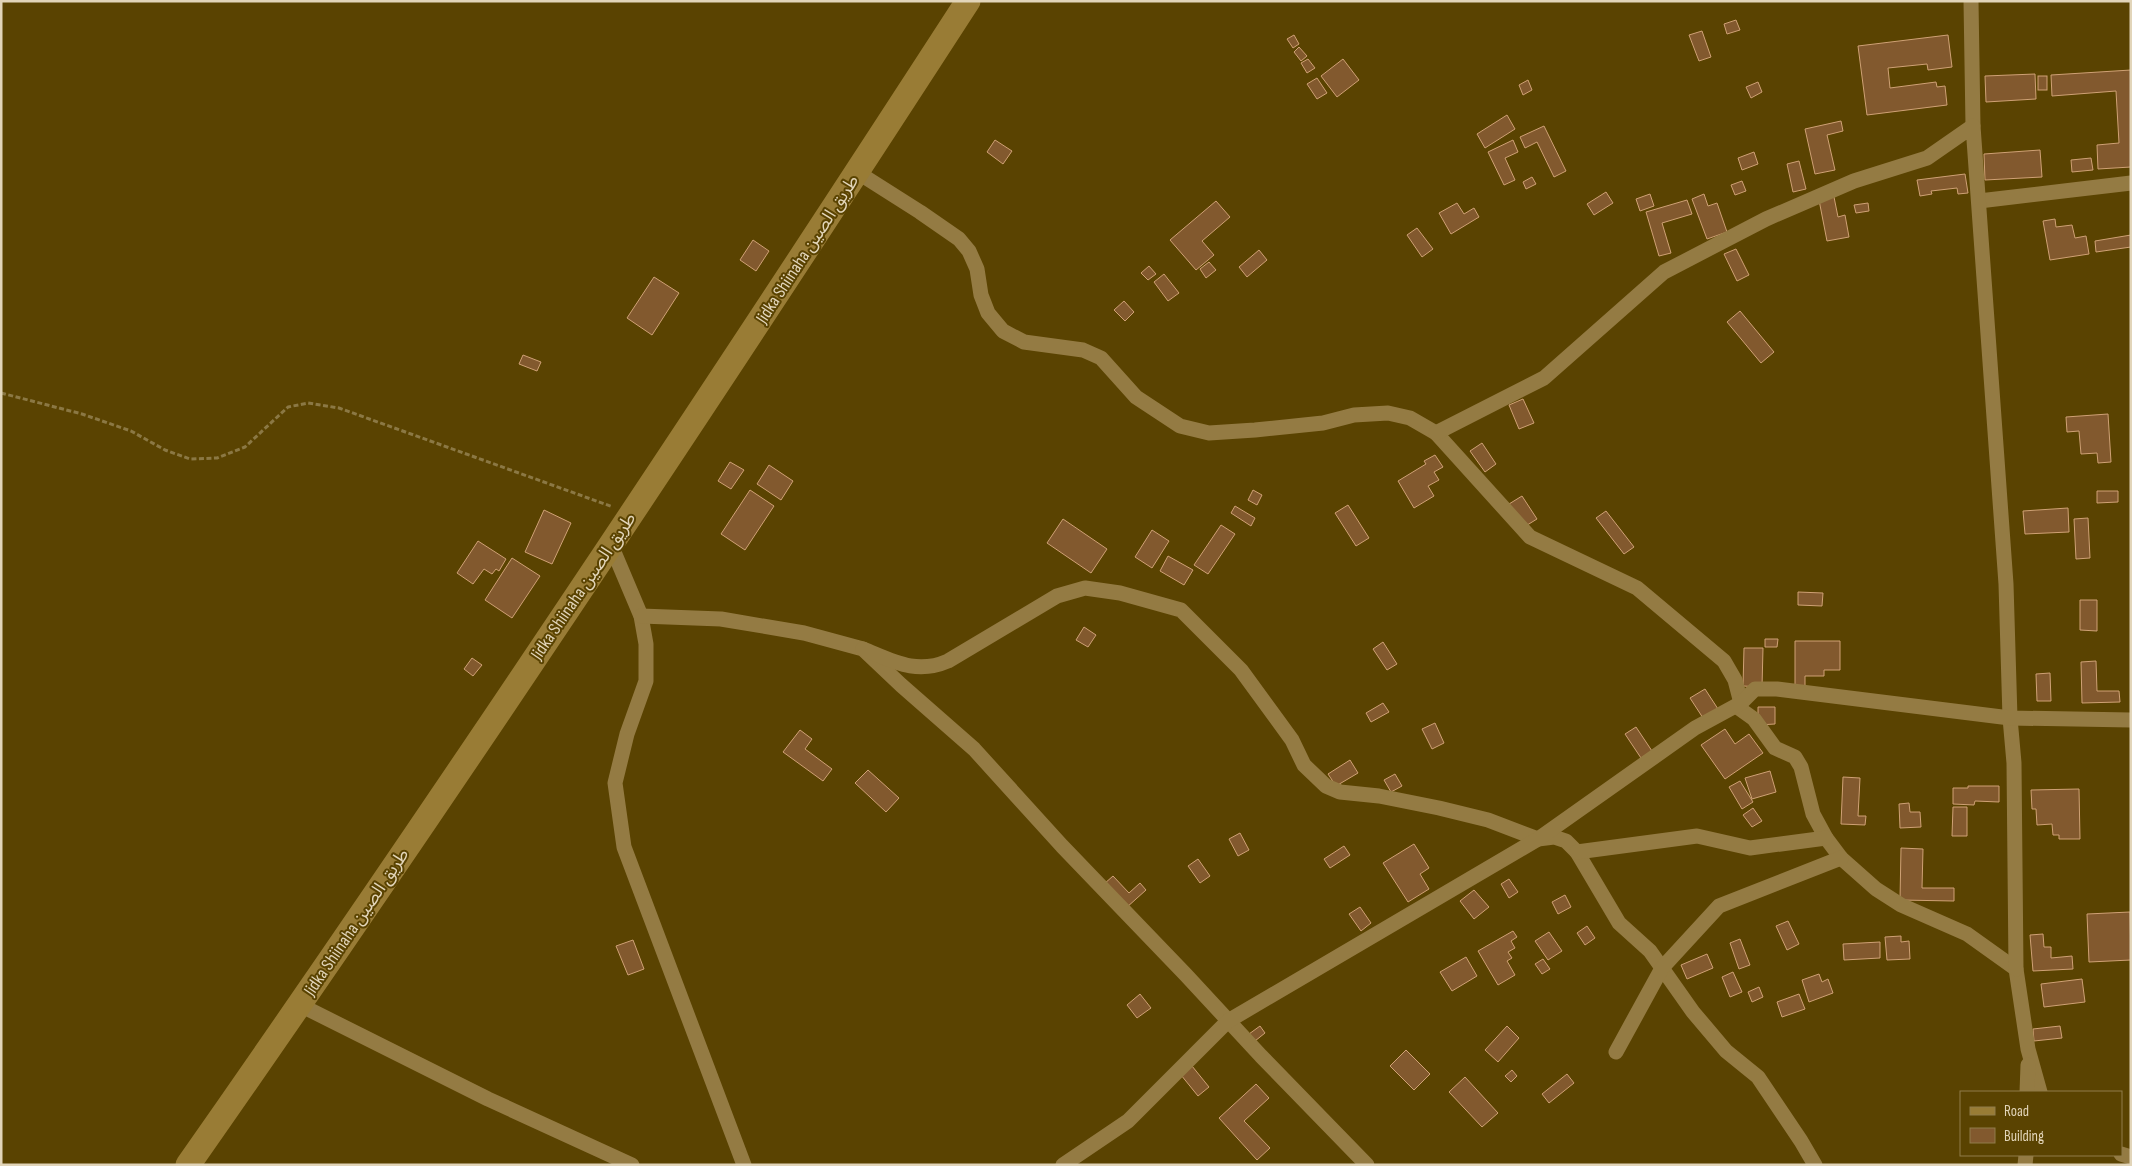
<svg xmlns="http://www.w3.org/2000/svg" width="2132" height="1166" font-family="'Sofia Sans Condensed','Noto Sans Arabic',sans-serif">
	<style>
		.building { fill: #82592e; stroke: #cfa175 }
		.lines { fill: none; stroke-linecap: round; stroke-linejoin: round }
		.path { stroke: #8b7844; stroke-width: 3; stroke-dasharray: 5 2.5; stroke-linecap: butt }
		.street { stroke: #947b43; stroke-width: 15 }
		.primary { stroke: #997c35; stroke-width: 25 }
		.labels { text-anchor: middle; stroke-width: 4; stroke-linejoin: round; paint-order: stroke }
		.street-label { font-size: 18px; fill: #e2d5b9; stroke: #5a4301 }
	</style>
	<rect width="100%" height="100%" fill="#5a4301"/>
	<!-- building -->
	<g class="building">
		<polygon points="1736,20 1740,30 1727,34 1724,24"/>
		<polygon points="1702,31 1711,57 1699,61 1689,35"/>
		<polygon points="1294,35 1299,44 1293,48 1287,39"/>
		<polygon points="1948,35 1952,67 1928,70 1927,64 1888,68 1890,88 1936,82 1937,87 1945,86 1947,105 1867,115 1858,46"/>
		<polygon points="1299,47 1307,56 1301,61 1294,52"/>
		<polygon points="1308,59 1315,68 1307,73 1301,63"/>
		<polygon points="1343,59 1359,80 1337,97 1321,76"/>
		<polygon points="2131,70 2131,167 2098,169 2097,145 2119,143 2116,91 2052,96 2051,75"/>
		<polygon points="2035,74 2036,99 1986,102 1985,76"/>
		<rect x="2038" y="76" width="9" height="14"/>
		<polygon points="1317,78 1327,93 1317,99 1307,84"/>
		<polygon points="1528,80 1532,90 1523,95 1519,85"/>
		<polygon points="1758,82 1762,92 1751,98 1746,87"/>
		<polygon points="1507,115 1515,129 1485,148 1477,134"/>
		<polygon points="1841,121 1843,131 1827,135 1835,170 1815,174 1805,129"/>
		<polygon points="1544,126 1566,171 1554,177 1537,142 1525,148 1520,137"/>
		<polygon points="995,140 1012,151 1003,164 987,152"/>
		<polygon points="1513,140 1518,152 1505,158 1515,180 1504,185 1488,152"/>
		<polygon points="2040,150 2042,177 1985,180 1984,154"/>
		<polygon points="1754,152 1758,164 1742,170 1738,158"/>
		<polygon points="2091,158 2093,170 2072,172 2071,160"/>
		<polygon points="1799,161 1806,189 1793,192 1787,164"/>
		<polygon points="1965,174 1968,193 1958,194 1957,188 1931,191 1932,194 1920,196 1917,180"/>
		<polygon points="1532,177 1536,184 1526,189 1523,182"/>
		<polygon points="1742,181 1746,191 1735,195 1731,185"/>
		<polygon points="1606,192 1613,203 1594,215 1587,204"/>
		<polygon points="1650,194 1654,206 1640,211 1636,199"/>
		<polygon points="1704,194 1708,206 1717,203 1727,232 1707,239 1692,199"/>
		<polygon points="1834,197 1838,217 1845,215 1849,237 1827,241 1819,200"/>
		<polygon points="1687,200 1692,214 1662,223 1671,253 1659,256 1646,212"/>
		<polygon points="1216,201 1230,217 1202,241 1214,255 1196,270 1170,240"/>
		<polygon points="1457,203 1464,214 1474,208 1479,217 1451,234 1439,213"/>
		<polygon points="1868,203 1869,211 1856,213 1854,205"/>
		<polygon points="2055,219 2056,227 2072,225 2075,238 2086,236 2089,254 2050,260 2043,221"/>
		<polygon points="1417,228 1433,249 1422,257 1407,235"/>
		<polygon points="2131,235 2131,247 2096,252 2095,241"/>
		<polygon points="753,240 769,251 756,271 740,260"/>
		<polygon points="1736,249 1749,275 1737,281 1724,254"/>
		<polygon points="1259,250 1267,260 1247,277 1239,267"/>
		<polygon points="1209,262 1216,270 1206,278 1200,269"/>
		<polygon points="1149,266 1156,274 1148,280 1141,273"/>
		<polygon points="1164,274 1179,293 1168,301 1154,282"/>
		<polygon points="654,277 679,293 652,335 627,318"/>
		<polygon points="1124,301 1134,312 1125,321 1114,310"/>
		<polygon points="1740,311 1774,352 1761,363 1727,322"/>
		<polygon points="523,355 541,362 537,371 519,364"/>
		<polygon points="1523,399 1534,423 1519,429 1509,405"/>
		<polygon points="2108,414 2111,462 2098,463 2097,453 2081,454 2079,431 2067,432 2066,417"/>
		<polygon points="1482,443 1496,464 1485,472 1470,451"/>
		<polygon points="1435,455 1443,467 1434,472 1439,480 1428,486 1434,496 1414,508 1398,481 1426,464 1424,461"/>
		<polygon points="730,462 744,470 731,489 718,481"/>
		<polygon points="769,465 793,481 781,500 757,484"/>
		<polygon points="750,490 774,506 745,550 721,534"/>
		<polygon points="1253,490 1262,495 1257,505 1248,500"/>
		<polygon points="2097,491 2118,491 2118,502 2097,503"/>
		<polygon points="1522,496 1537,519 1524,527 1509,504"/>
		<polygon points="1348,505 1369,538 1356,546 1335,513"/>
		<polygon points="1235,506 1255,518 1251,526 1231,513"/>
		<polygon points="2068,508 2069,532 2025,534 2023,511"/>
		<polygon points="544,510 571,523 552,564 525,552"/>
		<polygon points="1606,511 1634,547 1624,554 1596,518"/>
		<polygon points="2088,518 2090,558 2076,559 2074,519"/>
		<polygon points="1063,519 1107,549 1091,573 1047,543"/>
		<polygon points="1221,525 1235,534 1208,574 1194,565"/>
		<polygon points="1152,530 1169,541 1152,568 1135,557"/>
		<polygon points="478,541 506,559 499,571 496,569 492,574 484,569 473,584 457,573"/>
		<polygon points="1168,556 1193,570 1184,585 1160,571"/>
		<polygon points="512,558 540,576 512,618 485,600"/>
		<polygon points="1798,592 1823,593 1822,606 1798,605"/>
		<polygon points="2080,600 2097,600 2097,631 2080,630"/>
		<polygon points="1084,627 1096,635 1088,647 1076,640"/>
		<polygon points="1765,639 1778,639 1777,647 1765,647"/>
		<polygon points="1795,641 1840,641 1840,670 1824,670 1824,676 1805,676 1805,689 1795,689"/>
		<polygon points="1383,642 1397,664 1387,670 1373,649"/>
		<polygon points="1744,648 1763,648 1762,687 1743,686"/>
		<polygon points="472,658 482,665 473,676 464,669"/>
		<polygon points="2096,661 2097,691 2119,691 2120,702 2082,703 2081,662"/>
		<polygon points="2050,673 2051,701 2037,701 2036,674"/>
		<polygon points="1705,689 1718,709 1703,718 1690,698"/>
		<polygon points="1383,703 1389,712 1371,722 1366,713"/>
		<polygon points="1758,707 1775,707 1775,724 1758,725"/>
		<polygon points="1435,723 1444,743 1432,749 1422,729"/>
		<polygon points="1636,727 1652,751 1641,758 1625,734"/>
		<polygon points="1725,729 1735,744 1749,734 1763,753 1725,779 1701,745"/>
		<polygon points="800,730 812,739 805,749 832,769 823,781 783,752"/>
		<polygon points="1350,760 1358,773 1336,786 1328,774"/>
		<polygon points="868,770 899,798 886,812 855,783"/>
		<polygon points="1770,771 1776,792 1752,799 1745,778"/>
		<polygon points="1395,774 1402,786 1391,792 1384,780"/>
		<polygon points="1843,777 1860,778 1858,816 1866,816 1865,825 1841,824"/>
		<polygon points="1740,781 1753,802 1742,809 1729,787"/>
		<polygon points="1968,786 1999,786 1999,802 1975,801 1974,805 1953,804 1953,788 1968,788"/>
		<polygon points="2079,789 2080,839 2059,839 2059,835 2053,835 2052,824 2037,825 2036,809 2032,809 2031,790"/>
		<polygon points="1909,803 1910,812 1920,812 1921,827 1900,828 1899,804"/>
		<polygon points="1953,807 1967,807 1967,836 1952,836"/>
		<polygon points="1753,808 1762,821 1752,827 1743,815"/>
		<polygon points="1240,833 1249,850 1238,856 1229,839"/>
		<polygon points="1414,844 1429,868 1420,874 1429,889 1408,902 1383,863"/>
		<polygon points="1344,846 1350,855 1330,868 1324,859"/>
		<polygon points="1901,848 1923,849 1922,888 1954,888 1954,901 1900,900"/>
		<polygon points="1198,859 1210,876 1200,883 1188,866"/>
		<polygon points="1113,876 1129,893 1140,883 1146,890 1126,908 1104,884"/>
		<polygon points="1509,879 1518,892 1509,898 1501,884"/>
		<polygon points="1474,890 1489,907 1474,919 1460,901"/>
		<polygon points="1565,895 1571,907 1558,914 1552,902"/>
		<polygon points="1360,907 1371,923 1361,931 1349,914"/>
		<polygon points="2130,912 2131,960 2089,962 2087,914"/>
		<polygon points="1788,921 1799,944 1787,950 1776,926"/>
		<polygon points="1587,926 1595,938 1585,945 1577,933"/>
		<polygon points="1513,931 1517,937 1511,941 1515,948 1508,952 1512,958 1507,961 1515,975 1498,985 1478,951"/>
		<polygon points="1549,932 1562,951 1548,960 1535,941"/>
		<polygon points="2043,934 2044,947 2051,947 2051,958 2072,956 2073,969 2033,971 2030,935"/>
		<polygon points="1901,936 1901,942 1909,941 1910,959 1887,960 1885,937"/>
		<polygon points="1740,939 1750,965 1739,969 1730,943"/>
		<polygon points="633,940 644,969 628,975 616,946"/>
		<polygon points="1880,942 1880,958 1844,960 1843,944"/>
		<polygon points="1707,954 1713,968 1687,979 1681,965"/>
		<polygon points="1466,957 1477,976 1452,991 1440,972"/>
		<polygon points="1543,959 1550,969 1542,974 1535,964"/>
		<polygon points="1733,972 1742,992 1730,997 1722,977"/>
		<polygon points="1819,974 1822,982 1828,979 1833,993 1809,1002 1802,980"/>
		<polygon points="2082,979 2085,1002 2044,1007 2041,984"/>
		<polygon points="1759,987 1763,997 1752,1002 1748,992"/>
		<polygon points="1140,994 1151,1008 1137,1018 1127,1005"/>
		<polygon points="1799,994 1805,1009 1782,1017 1777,1002"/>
		<polygon points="1260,1026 1265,1033 1255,1041 1249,1034"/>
		<polygon points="1507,1026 1519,1038 1498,1062 1485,1050"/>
		<polygon points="2060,1026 2062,1038 2034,1041 2033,1029"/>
		<polygon points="1406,1050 1430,1074 1414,1090 1390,1066"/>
		<polygon points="1192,1066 1209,1087 1198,1096 1181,1075"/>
		<polygon points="1512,1070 1517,1076 1511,1082 1505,1076"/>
		<polygon points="1567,1074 1574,1083 1549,1103 1542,1094"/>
		<polygon points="1465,1077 1498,1113 1482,1127 1449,1092"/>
		<polygon points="1256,1084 1269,1098 1244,1121 1270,1148 1257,1160 1219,1118"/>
	</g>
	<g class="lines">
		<!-- path -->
		<polyline class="path" points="1,393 82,414 131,431 165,450 190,459 217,458 245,447 288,407 308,403 339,408 613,507"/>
		<!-- street -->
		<g class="street">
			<polyline points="1971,1 1973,126"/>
			<polyline points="857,172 920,212 959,239 969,251 977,269 981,295 988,313 1003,331 1024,342 1083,350 1101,358 1136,397 1180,426 1209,433 1255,430 1323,423 1354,415 1388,413 1410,418 1436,433 1530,537 1637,588 1724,661 1735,680 1741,703 1740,709 1754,719 1775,748 1795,757 1801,767 1813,814 1826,838 1841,858 1876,889 1901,905 1967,934 2016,969 2028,1049 2040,1092"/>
			<polyline points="1979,201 2131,183"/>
			<polyline points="1436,433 1544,378 1664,272 1766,219 1854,181 1927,158 1973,126 2006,584 2010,718 2014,763 2016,969"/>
			<polyline points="611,545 641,616 646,644 646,681 627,734 615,783 624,847 744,1165"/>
			<polyline points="641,616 721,619 804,633 863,649 901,685 974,749 1062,846 1186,975 1261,1056 1367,1165"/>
			<path d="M863,649C893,661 916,675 948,661L1057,596L1085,588L1120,593L1181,610L1241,670L1292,740L1304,765L1326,786L1340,792L1379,796L1439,808L1488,820L1538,839L1554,837L1566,841L1577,852L1619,923L1650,951L1693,1012L1726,1051L1758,1077L1801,1141L1815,1165"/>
			<polyline points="1577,852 1697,836 1750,848 1826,838"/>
			<polyline points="300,1005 488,1099 632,1165"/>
			<polyline points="1616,1052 1662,968 1719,906 1841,858"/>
			<polyline points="2027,1092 2028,1065"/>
			<polyline points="2121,1154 2131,1157"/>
			<polyline points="1063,1165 1128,1121 1228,1021 1538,839 1695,728 1741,703 1755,689 1777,689 2010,718 2131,720"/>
			<polyline points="2025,1165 2026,1155"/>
		</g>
		<!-- primary -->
		<path class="primary" d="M188,1165C456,782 714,393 968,1"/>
	</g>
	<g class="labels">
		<!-- street labels -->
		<g class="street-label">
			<text transform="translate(807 249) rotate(-57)" y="6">Jidka Shiinaha طريق الصين</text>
			<text transform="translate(583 586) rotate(-56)" y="6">Jidka Shiinaha طريق الصين</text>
			<text transform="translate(356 922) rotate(-56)" y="6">Jidka Shiinaha طريق الصين</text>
		</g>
	</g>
	<!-- border -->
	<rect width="2132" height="1166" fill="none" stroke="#e2d5b9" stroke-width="5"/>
	<!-- legend -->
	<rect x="1960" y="1091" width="162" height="65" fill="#5a4301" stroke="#907d4b"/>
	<rect x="1970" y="1107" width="25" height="8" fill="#997c35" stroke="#907d4b"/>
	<text x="2004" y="1116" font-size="15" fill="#e2d5b9">Road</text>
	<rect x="1970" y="1128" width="25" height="15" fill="#82592e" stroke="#907d4b"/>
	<text x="2004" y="1141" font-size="15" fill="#e2d5b9">Building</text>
</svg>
